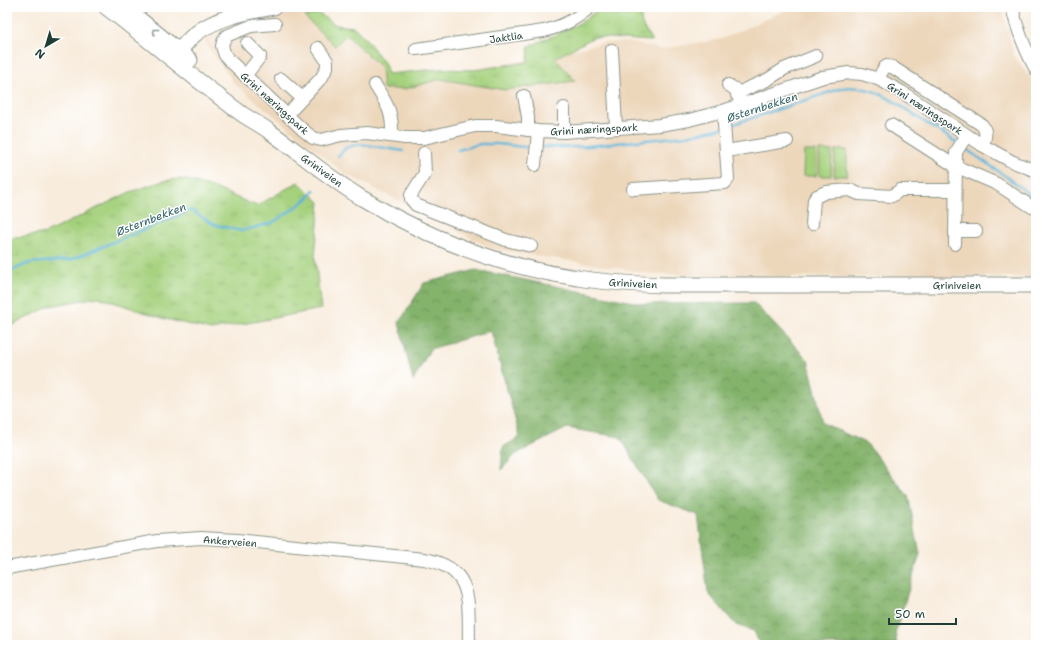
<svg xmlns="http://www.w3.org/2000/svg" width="1043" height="652" font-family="'Shantell Sans',sans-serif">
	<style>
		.built { fill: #edd7bb }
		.grass { fill: url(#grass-tufts); stroke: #628758 }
		.forest { fill: url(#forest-crowns); stroke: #527850 }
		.garden { fill: #a5d17d; stroke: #628758 }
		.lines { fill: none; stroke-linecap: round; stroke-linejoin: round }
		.stream { stroke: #5bb4d8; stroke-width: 2.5 }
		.minor-casing { stroke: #8c9488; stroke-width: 14 }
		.major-casing { stroke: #8c9488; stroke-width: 17 }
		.minor { stroke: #fff; stroke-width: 12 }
		.major { stroke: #fff; stroke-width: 15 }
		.oneway { stroke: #8f9e9a }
		.labels { text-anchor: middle; stroke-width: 3; stroke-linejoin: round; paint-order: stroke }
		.street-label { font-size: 10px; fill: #1f3d34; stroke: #fff }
		.water-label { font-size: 11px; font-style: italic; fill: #316165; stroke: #fff }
	</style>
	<defs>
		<pattern id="grass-tufts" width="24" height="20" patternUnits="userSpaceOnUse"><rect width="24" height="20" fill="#a5d17d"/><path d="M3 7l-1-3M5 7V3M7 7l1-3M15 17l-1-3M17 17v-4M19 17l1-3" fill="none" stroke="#8eb46d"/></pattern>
		<pattern id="forest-crowns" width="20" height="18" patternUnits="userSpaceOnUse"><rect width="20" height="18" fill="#84b36c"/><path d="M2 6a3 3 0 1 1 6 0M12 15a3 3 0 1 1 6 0" fill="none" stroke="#6b935a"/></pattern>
	</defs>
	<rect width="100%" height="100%" fill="#fff"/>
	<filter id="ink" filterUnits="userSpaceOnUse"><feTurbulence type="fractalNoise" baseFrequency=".025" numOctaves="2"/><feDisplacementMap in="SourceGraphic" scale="8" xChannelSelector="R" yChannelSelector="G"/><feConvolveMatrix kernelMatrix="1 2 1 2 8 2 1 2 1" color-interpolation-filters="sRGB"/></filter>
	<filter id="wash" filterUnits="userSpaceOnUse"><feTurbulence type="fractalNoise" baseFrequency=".012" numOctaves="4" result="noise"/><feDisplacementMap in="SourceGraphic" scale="16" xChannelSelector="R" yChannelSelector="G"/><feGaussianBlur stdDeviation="0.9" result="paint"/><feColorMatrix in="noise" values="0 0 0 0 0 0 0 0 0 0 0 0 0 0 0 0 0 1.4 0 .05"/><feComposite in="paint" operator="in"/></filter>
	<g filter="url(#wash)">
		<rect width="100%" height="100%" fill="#f8ecdc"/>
		<!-- built -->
		<polygon class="built" points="792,7 1002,7 1014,56 1036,85 1036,277 780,277 655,274 493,249 344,173 234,83 210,50 203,37 259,17 310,12 348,39 383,68 392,80 441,75 539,58 602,43 626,42 662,49 722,39"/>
		<!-- grass -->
		<g class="grass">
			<polygon points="600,7 619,7 640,10 642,25 652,41 594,37 555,58 575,81 505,90 440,79 405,89 383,89 381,67 346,35 335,46 305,17 318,13 336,25 354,27 366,39 385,64 388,74 438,69 474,70 528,62 529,46 560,33 585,20"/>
			<path d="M179,179C207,182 231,196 257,206L298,182L320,202L315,257L321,309L211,330L162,318L98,297L50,306L7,328V239L46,233L130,192L163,181Z"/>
		</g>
		<!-- forest -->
		<polygon class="forest" points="476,270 643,304 754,303 808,360 823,423 867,444 908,496 920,554 895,633 897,645 760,645 754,631 736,625 708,593 698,515 658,500 620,437 567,428 516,454 501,470 503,447 520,437 491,331 430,349 413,381 399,323 424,283"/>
		<!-- garden -->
		<g class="garden">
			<polygon points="819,150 832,151 831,176 819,176"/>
			<polygon points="835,150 847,150 847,176 834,176"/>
			<polygon points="804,151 816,151 816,176 803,176"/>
		</g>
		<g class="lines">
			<!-- stream -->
			<g class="stream">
				<path d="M728,126L842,88C873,83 898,104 923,121C934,128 946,135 957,143"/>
				<polyline points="540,147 578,147 686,136 722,128"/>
				<polyline points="963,147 1004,175 1036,199"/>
				<polyline points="458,150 480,144 498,144 533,148"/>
				<polyline points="338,156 347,147 360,144 403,151"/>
				<polyline points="7,273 29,263 70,260 191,210 213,224 241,231 272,223 295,208 308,198 314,190"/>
			</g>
		</g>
	</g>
	<g filter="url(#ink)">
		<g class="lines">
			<defs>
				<g id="minor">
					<path d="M1012,7C1017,30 1025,49 1036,70"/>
					<polyline points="275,24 251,26 226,36 223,42 222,46 225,55 231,62 303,130 313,138 321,140 341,135 367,133 405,138 424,138 475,126 496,126 538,131 564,132 660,125 689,120 723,111 823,77 849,73 862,74 878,79 902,92 982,145 1011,161 1036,171"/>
					<path d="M416,49L544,31C563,26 575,20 590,7"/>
					<polyline points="612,50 616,128"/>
					<polyline points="245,76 259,58 260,56 247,43"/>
					<polyline points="281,79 302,98"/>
					<path d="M878,79L884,68L887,66L892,67L982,125C987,132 986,137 982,145"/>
					<path d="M375,85C387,104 393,112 392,136"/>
					<polyline points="728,85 735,89 740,101"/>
					<polyline points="737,95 746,89 767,80 784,69 816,56"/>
					<polyline points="524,96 528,117 528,130"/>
					<polyline points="564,108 564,132"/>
					<polyline points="723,111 726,151"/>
					<polyline points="287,115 322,77 327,67 327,61 318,48"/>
					<polyline points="891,125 955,166 997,184 1032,207 1036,208"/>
					<polyline points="424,153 425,173 411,195 411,199 416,205 506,240 531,246"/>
					<polyline points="535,165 538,131"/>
					<polyline points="633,189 725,183 728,179 726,151 787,141"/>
					<polyline points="812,224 814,200 817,196 826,192 850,190 859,194 892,196 900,190 955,190"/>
					<polyline points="955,231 976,231"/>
					<polyline points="955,244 956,152 967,135"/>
					<path d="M7,568L157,541L201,538L237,540L424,559C475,568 468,603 469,645"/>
				</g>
				<g id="major">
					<path d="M106,7C152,42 196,80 242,114C251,120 261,125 269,131C300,153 328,177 360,197C426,237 501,267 578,278C606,283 635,284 664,285H1036"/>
					<polyline points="124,7 190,60"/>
					<path d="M174,59C180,50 186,42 194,35C216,17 247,12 274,7"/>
				</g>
			</defs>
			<!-- minor casing -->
			<use href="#minor" class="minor-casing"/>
			<!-- major casing -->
			<use href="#major" class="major-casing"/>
			<!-- minor -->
			<use href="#minor" class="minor"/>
			<!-- major -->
			<use href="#major" class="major"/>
		</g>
		<!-- one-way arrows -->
		<defs><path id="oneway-chevron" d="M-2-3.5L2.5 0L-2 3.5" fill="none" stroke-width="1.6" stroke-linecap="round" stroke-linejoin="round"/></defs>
		<use class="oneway" href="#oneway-chevron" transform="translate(155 31) rotate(-141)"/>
	</g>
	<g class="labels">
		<!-- street labels -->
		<g class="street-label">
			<text transform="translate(506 37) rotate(-8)" y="4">Jaktlia</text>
			<text transform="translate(275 103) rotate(42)" y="4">Grini næringspark</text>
			<text transform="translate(925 108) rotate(33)" y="4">Grini næringspark</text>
			<text transform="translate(594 129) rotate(-3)" y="4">Grini næringspark</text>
			<text transform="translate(322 170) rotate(36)" y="4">Griniveien</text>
			<text transform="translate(633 283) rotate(3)" y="4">Griniveien</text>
			<text x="957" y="289">Griniveien</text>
			<text transform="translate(230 541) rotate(4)" y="4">Ankerveien</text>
		</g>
		<!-- water labels -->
		<g class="water-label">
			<text transform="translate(762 107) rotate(-18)" y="4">Østernbekken</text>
			<text transform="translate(151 219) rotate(-21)" y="4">Østernbekken</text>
		</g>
	</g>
	<!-- margin -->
	<rect width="1043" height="652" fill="none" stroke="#fff" stroke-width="24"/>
	<!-- north arrow -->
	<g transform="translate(46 46) rotate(218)" stroke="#ffffff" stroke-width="3" paint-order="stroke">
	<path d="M0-3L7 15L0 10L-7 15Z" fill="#1f3d34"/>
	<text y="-6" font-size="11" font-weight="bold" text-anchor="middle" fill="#1f3d34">N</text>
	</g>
	<!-- scale -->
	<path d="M889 618v6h67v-6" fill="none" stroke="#1f3d34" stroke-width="2"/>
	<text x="895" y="618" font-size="12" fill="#1f3d34" stroke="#ffffff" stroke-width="3" paint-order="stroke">50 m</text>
</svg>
